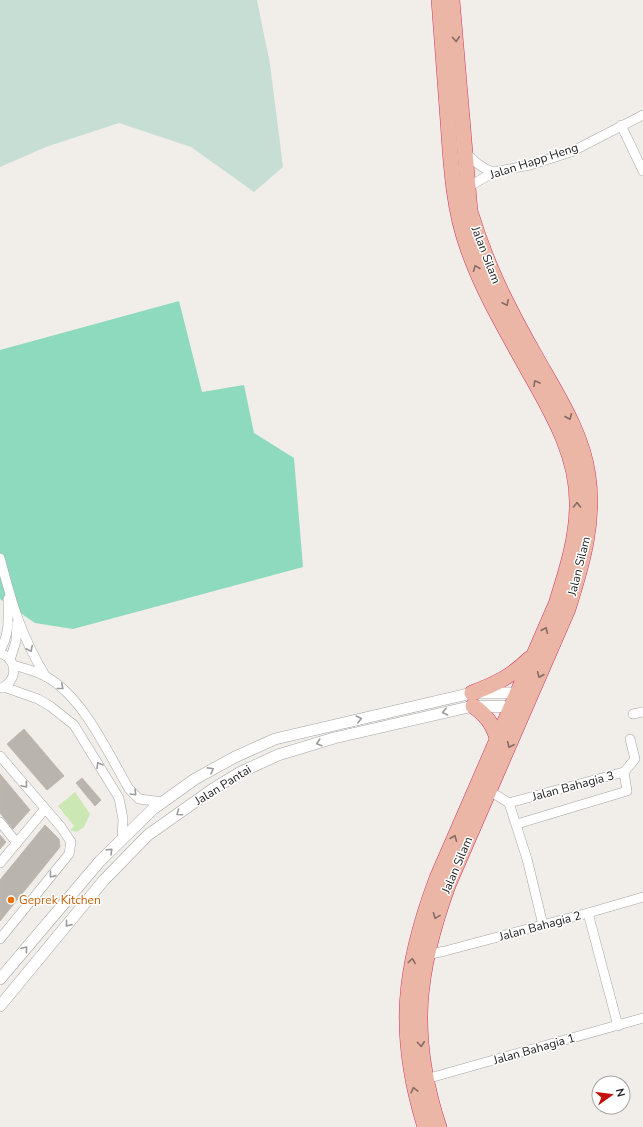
<svg xmlns="http://www.w3.org/2000/svg" width="643" height="1127" font-family="'Nunito Sans',sans-serif">
	<style>
		.grass { fill: #cbe7b3 }
		.wetland { fill: #c7ded4 }
		.pitch { fill: #8ddabe }
		.building { fill: #bab4ae; stroke: #c2b6ac }
		.lines { fill: none; stroke-linecap: round; stroke-linejoin: round }
		.minor-casing { stroke: #a5a5a5; stroke-width: 10 }
		.tertiary-casing { stroke: #a5a5a5; stroke-width: 12 }
		.trunk-casing { stroke: #d03567; stroke-width: 16 }
		.minor { stroke: #fff; stroke-width: 9 }
		.tertiary { stroke: #fff; stroke-width: 11 }
		.trunk { stroke: #ecb6a6; stroke-width: 15 }
		.oneway { stroke: #866c64 }
		.oneway2 { stroke: #9b9b9b }
		.food-dot { fill: #e8710a; stroke: #fff; stroke-width: 1.5 }
		.labels { text-anchor: middle; stroke-width: 3; stroke-linejoin: round; paint-order: stroke }
		.street-label { font-size: 12px; fill: #212121; stroke: #fff }
		.food-label { font-size: 12px; fill: #c56008; stroke: #fff; text-anchor: start }
	</style>
	<rect width="100%" height="100%" fill="#f1eee9"/>
	<!-- grass -->
	<polygon class="grass" points="75,792 90,814 84,827 77,832 70,830 74,826 58,806"/>
	<!-- wetland -->
	<polygon class="wetland" points="0,0 257,0 270,64 283,167 254,192 191,147 119,123 46,147 0,167"/>
	<!-- pitch -->
	<polygon class="pitch" points="179,301 202,392 244,385 254,433 294,458 303,567 73,629 35,623 0,599 0,350"/>
	<!-- building -->
	<g class="building">
		<polygon points="24,729 64,776 47,790 7,744"/>
		<polygon points="0,774 30,810 13,829 0,813"/>
		<polygon points="82,778 101,800 95,806 76,783"/>
		<polygon points="45,825 59,839 60,847 0,921 0,880"/>
		<polygon points="0,835 6,842 0,849"/>
	</g>
	<g class="lines">
		<defs>
			<g id="minor">
				<polyline points="621,125 643,171"/>
				<path d="M465,152C474,161 482,169 494,172"/>
				<polyline points="468,187 494,172 530,165 571,152 643,115"/>
				<path d="M0,558C12,604 21,636 46,677"/>
				<path d="M0,650C10,634 8,618 8,599"/>
				<path d="M0,653C18,659 18,681 1,688"/>
				<polyline points="10,660 16,641 17,623"/>
				<path d="M13,665C24,668 35,671 45,676C83,696 108,753 129,789L139,799L163,802"/>
				<polyline points="4,687 38,699 50,706 74,725 119,798 123,819 122,840"/>
				<polyline points="633,714 643,712"/>
				<polyline points="0,756 61,827 71,842 69,854 0,939"/>
				<polyline points="488,790 509,803 624,772 635,759 630,739"/>
				<polyline points="509,803 527,859 543,925"/>
				<polyline points="0,822 17,843"/>
				<polyline points="517,824 627,791 624,772"/>
				<polyline points="0,863 45,809"/>
				<polyline points="588,913 643,897"/>
				<polyline points="426,955 445,951 588,913 618,1026"/>
				<polyline points="426,1079 643,1018"/>
			</g>
			<g id="tertiary">
				<polyline points="0,979 100,861 153,809 195,779 235,757 275,739 472,693 523,693"/>
				<polyline points="0,1006 104,880 148,835 213,789 241,772 278,755 334,738 473,706 517,707"/>
			</g>
			<g id="trunk">
				<path d="M472,693C495,684 511,677 529,659"/>
				<path d="M473,706C486,715 492,723 497,738"/>
				<path d="M425,1127C396,1034 403,968 437,878L556,604C566,572 577,539 577,505C578,456 552,413 529,372C507,332 483,292 468,249C453,208 451,164 448,121C445,81 442,40 439,0"/>
				<path d="M439,1127C409,1036 416,972 449,883L568,609C582,565 595,522 588,475C582,431 554,390 533,352C506,304 486,264 470,211L452,0"/>
			</g>
		</defs>
		<!-- minor casing -->
		<use href="#minor" class="minor-casing"/>
		<!-- tertiary casing -->
		<use href="#tertiary" class="tertiary-casing"/>
		<!-- trunk casing -->
		<use href="#trunk" class="trunk-casing"/>
		<!-- minor -->
		<use href="#minor" class="minor"/>
		<!-- tertiary -->
		<use href="#tertiary" class="tertiary"/>
		<!-- trunk -->
		<use href="#trunk" class="trunk"/>
	</g>
	<!-- one-way arrows -->
	<defs><path id="oneway-chevron" d="M-2-3.5L2.5 0L-2 3.5" fill="none" stroke-width="1.6" stroke-linecap="round" stroke-linejoin="round"/></defs>
	<g class="oneway">
		<use href="#oneway-chevron" transform="translate(456 39) rotate(85)"/>
		<use href="#oneway-chevron" transform="translate(476 268) rotate(-112)"/>
		<use href="#oneway-chevron" transform="translate(506 303) rotate(63)"/>
		<use href="#oneway-chevron" transform="translate(536 383) rotate(-119)"/>
		<use href="#oneway-chevron" transform="translate(569 417) rotate(67)"/>
		<use href="#oneway-chevron" transform="translate(577 505) rotate(-89)"/>
		<use href="#oneway-chevron" transform="translate(545 630) rotate(-67)"/>
		<use href="#oneway-chevron" transform="translate(540 675) rotate(113)"/>
		<use href="#oneway-chevron" transform="translate(510 745) rotate(115)"/>
		<use href="#oneway-chevron" transform="translate(454 838) rotate(-67)"/>
		<use href="#oneway-chevron" transform="translate(436 916) rotate(111)"/>
		<use href="#oneway-chevron" transform="translate(412 961) rotate(-82)"/>
		<use href="#oneway-chevron" transform="translate(421 1044) rotate(85)"/>
		<use href="#oneway-chevron" transform="translate(414 1090) rotate(-104)"/>
	</g>
	<g class="oneway2">
		<use href="#oneway-chevron" transform="translate(30 649) rotate(63)"/>
		<use href="#oneway-chevron" transform="translate(61 687) rotate(39)"/>
		<use href="#oneway-chevron" transform="translate(445 712) rotate(167)"/>
		<use href="#oneway-chevron" transform="translate(359 719) rotate(-13)"/>
		<use href="#oneway-chevron" transform="translate(319 743) rotate(163)"/>
		<use href="#oneway-chevron" transform="translate(99 765) rotate(-121)"/>
		<use href="#oneway-chevron" transform="translate(211 770) rotate(-29)"/>
		<use href="#oneway-chevron" transform="translate(25 785) rotate(50)"/>
		<use href="#oneway-chevron" transform="translate(134 793) rotate(46)"/>
		<use href="#oneway-chevron" transform="translate(179 813) rotate(145)"/>
		<use href="#oneway-chevron" transform="translate(110 851) rotate(-44)"/>
		<use href="#oneway-chevron" transform="translate(52 875) rotate(129)"/>
		<use href="#oneway-chevron" transform="translate(68 924) rotate(129)"/>
		<use href="#oneway-chevron" transform="translate(25 949) rotate(-50)"/>
	</g>
	<!-- markers -->
	<circle class="food-dot" cx="11" cy="900" r="4"/>
	<g class="labels">
		<!-- street labels -->
		<g class="street-label">
			<text transform="translate(534 161) rotate(-18)" y="4">Jalan Happ Heng</text>
			<text transform="translate(486 255) rotate(69)" y="4">Jalan Silam</text>
			<text transform="translate(579 566) rotate(-76)" y="4">Jalan Silam</text>
			<text transform="translate(223 785) rotate(-32)" y="4">Jalan Pantai</text>
			<text transform="translate(573 786) rotate(-15)" y="4">Jalan Bahagia 3</text>
			<text transform="translate(457 865) rotate(-67)" y="4">Jalan Silam</text>
			<text transform="translate(540 926) rotate(-15)" y="4">Jalan Bahagia 2</text>
			<text transform="translate(534 1049) rotate(-16)" y="4">Jalan Bahagia 1</text>
		</g>
		<!-- food labels -->
		<g class="food-label">
			<text x="19" y="904">Geprek Kitchen</text>
		</g>
	</g>
	<!-- north arrow -->
	<g transform="translate(611 1095) rotate(76)"><circle r="19" fill="#ffffff" stroke="#a6a6a6"/>
	<path d="M0-3L7 15L0 10L-7 15Z" fill="#c5110e"/>
	<text y="-6" font-size="11" font-weight="bold" text-anchor="middle" fill="#212121">N</text>
	</g>
</svg>
